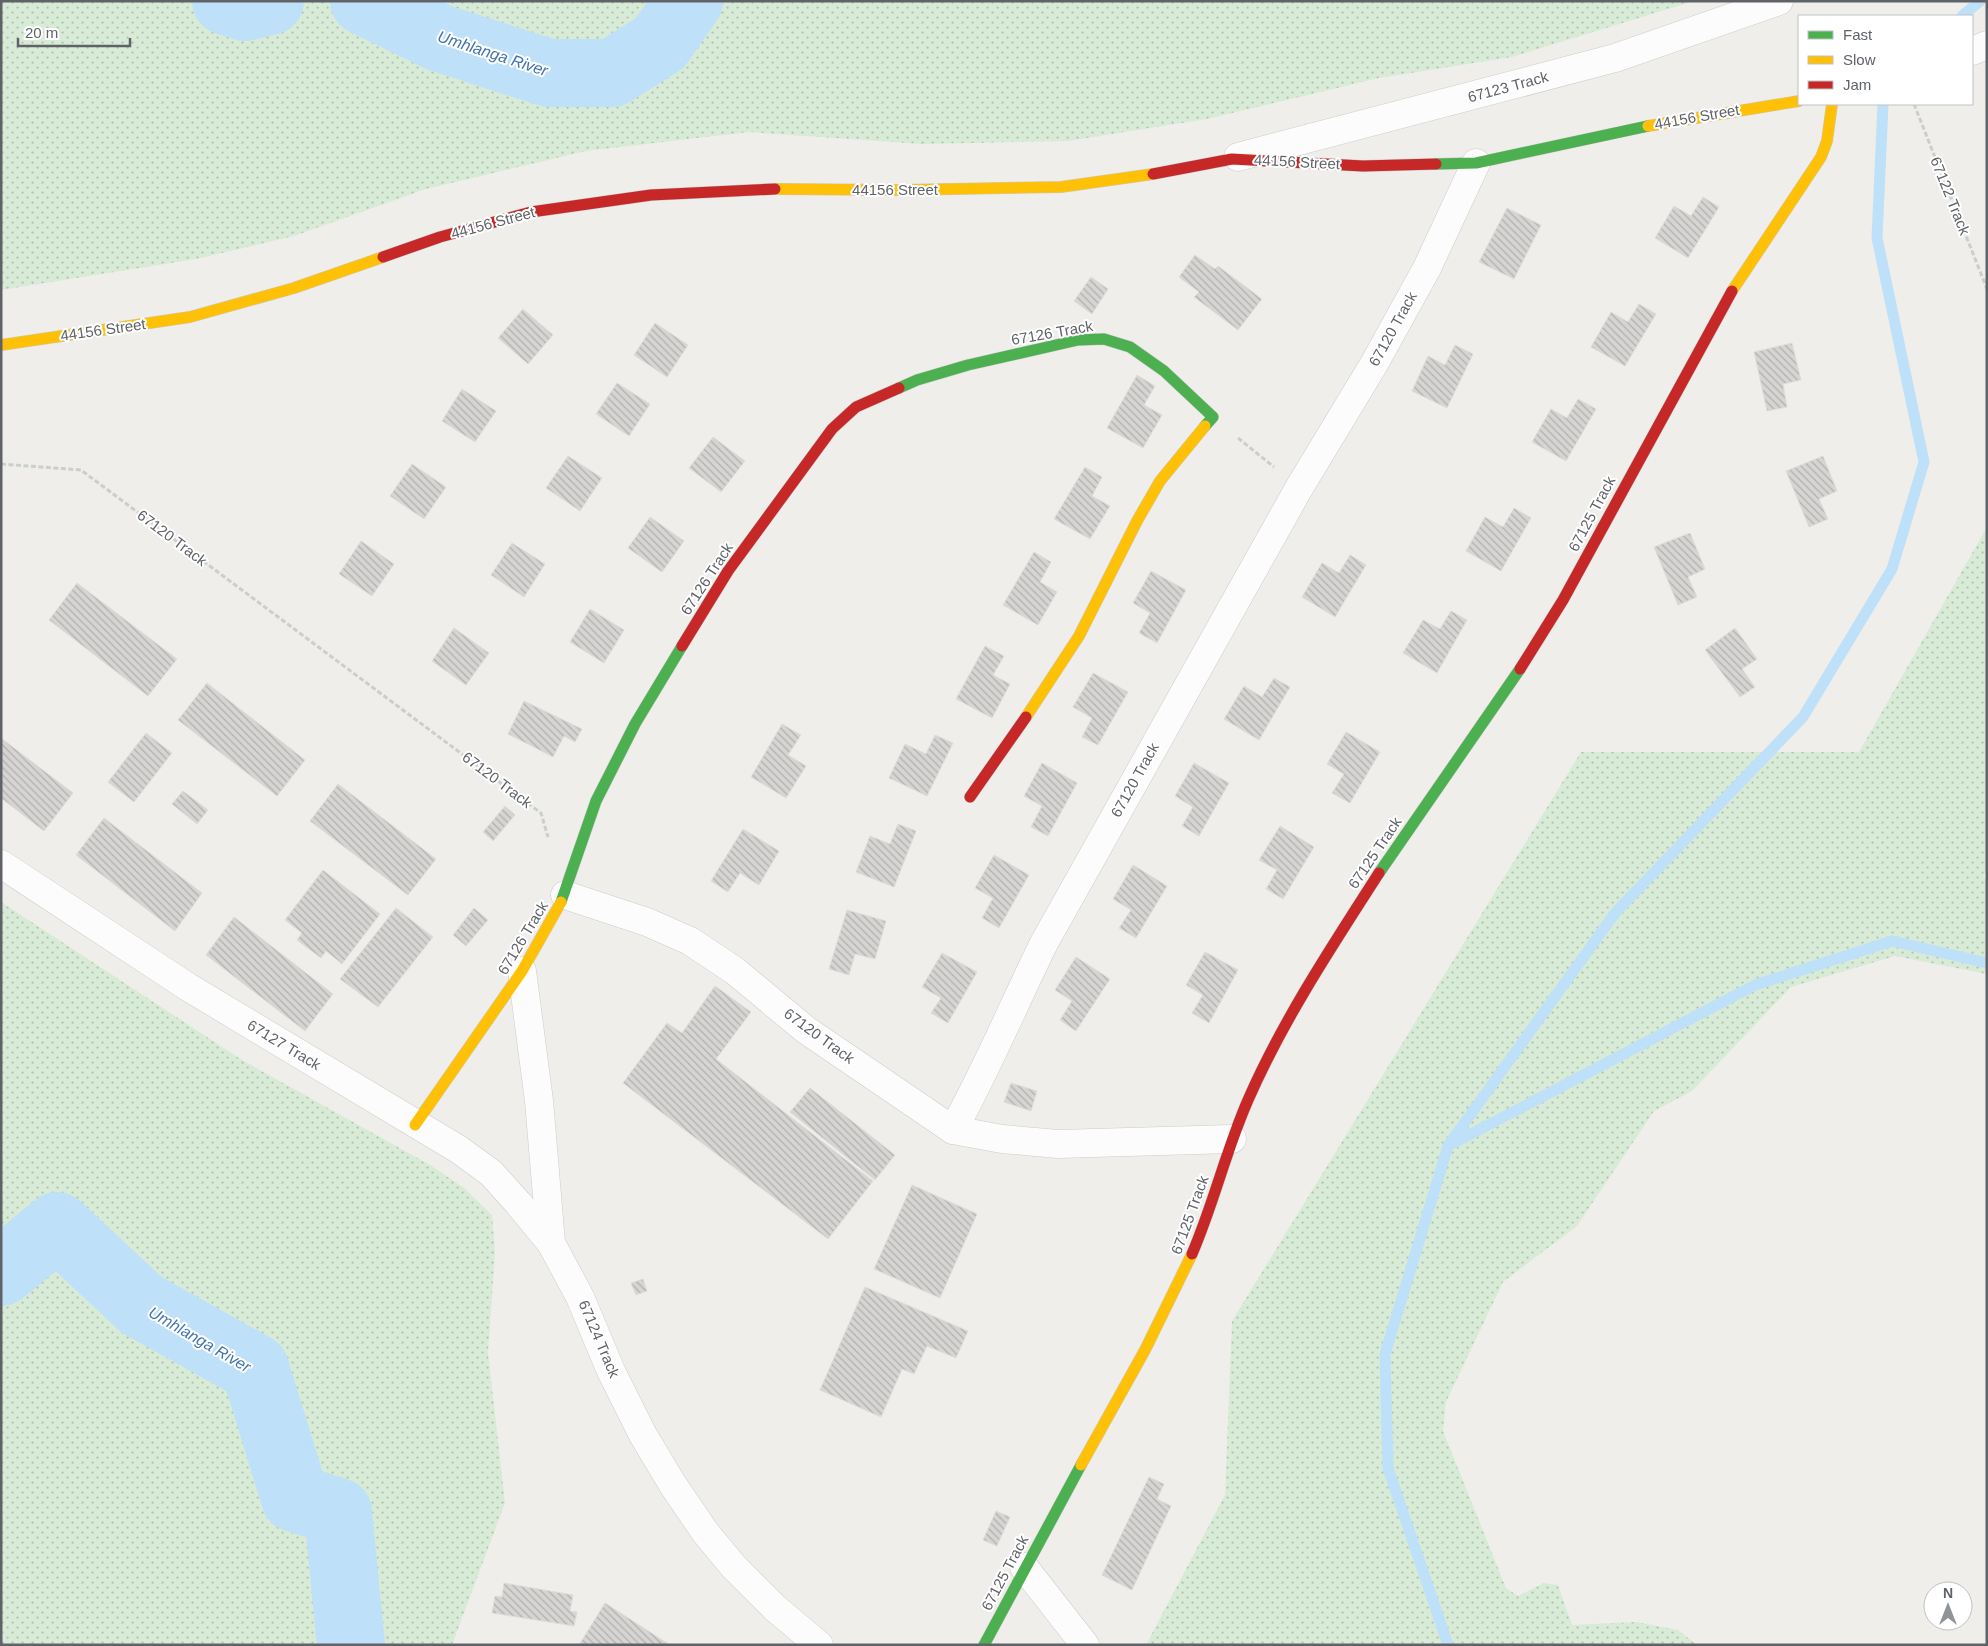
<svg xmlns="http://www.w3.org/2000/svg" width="1988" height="1646" font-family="Arial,sans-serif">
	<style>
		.grass { fill: url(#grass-dots) }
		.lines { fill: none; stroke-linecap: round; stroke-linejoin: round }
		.stream { stroke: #bfe0f9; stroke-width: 11 }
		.river { stroke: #bfe0f9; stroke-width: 68 }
		.building { fill: url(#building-back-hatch); stroke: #deddd9 }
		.street-casing { stroke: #cbcccc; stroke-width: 29 }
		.fast-casing { stroke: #cacacb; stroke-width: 12 }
		.slow-casing { stroke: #cacacb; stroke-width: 12 }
		.jam-casing { stroke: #cacacb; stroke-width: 12 }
		.path { stroke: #cacfcc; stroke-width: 3; stroke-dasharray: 5 2.5; stroke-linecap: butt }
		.street { stroke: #fdfcfc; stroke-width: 28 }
		.fast { stroke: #4caf50; stroke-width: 11 }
		.slow { stroke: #ffc107; stroke-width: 11 }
		.jam { stroke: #c62828; stroke-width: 11 }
		.labels { text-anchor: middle; stroke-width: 4; stroke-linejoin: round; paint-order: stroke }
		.street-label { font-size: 15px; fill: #5f6368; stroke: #fff }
		.water-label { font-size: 16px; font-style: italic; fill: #4174aa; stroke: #fff }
	</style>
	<defs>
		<pattern id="grass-dots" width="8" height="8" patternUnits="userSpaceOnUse" patternTransform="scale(1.25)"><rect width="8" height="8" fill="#d8ebd6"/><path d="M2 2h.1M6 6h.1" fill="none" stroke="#b2c2b1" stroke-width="1.8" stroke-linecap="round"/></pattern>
		<pattern id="building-back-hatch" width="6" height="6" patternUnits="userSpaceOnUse" patternTransform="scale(1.25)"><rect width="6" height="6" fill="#d6d5d3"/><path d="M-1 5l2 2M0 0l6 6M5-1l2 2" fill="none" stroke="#b1b0af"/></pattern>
	</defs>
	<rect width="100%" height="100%" fill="#efeeea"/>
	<!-- grass -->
	<g class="grass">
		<polygon points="1,1 1694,1 1512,57 1379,78 1207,119 1068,141 922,144 749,132 586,151 426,189 294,236 196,259 1,290"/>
		<polygon points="1987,527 1987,872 1984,874 1987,887 1987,974 1895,956 1791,987 1692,1091 1654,1111 1577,1226 1503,1282 1446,1402 1443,1431 1506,1588 1518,1596 1544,1583 1558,1585 1572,1625 1636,1622 1678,1630 1697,1645 1146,1645 1225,1495 1232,1321 1581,752 1859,752"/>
		<polygon points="1,902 242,1060 430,1165 464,1188 492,1215 495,1252 488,1353 505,1503 452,1645 1,1645"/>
	</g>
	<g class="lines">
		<!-- stream -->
		<g class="stream">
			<polyline points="1962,16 1980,1"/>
			<polyline points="1450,1145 1755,985 1892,941 1987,963"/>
			<polyline points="1448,1645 1388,1468 1385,1354 1448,1146 1615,913 1803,717 1892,569 1924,462 1877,238 1883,104"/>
		</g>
		<!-- river -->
		<g class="river">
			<polyline points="226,1 245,7 270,1"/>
			<polyline points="364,1 440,38 549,73 612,73 660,43 689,1"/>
			<polyline points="1,1272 57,1226 142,1305 255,1368 295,1498 338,1512 351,1645"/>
		</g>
	</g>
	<!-- building -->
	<g class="building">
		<polygon points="1703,197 1719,207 1688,258 1655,238 1674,206 1691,216"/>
		<polygon points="1507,208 1541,225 1514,279 1479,262"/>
		<polygon points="1195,255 1215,269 1218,266 1262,299 1238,330 1194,297 1199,292 1179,277"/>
		<polygon points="1091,277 1108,289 1092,314 1074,301"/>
		<polygon points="1639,304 1656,314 1625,366 1591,347 1611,312 1628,322"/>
		<polygon points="523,309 553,335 528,364 498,338"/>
		<polygon points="655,323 688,345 667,377 634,355"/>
		<polygon points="1792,343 1801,380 1783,384 1787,407 1767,411 1754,352"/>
		<polygon points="1455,345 1473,354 1447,408 1412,391 1428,356 1445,365"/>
		<polygon points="1137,375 1155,386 1144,405 1162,415 1143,448 1107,428"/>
		<polygon points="617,383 650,404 629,436 596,414"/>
		<polygon points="462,389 496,411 475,442 442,421"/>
		<polygon points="1578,399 1596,409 1566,461 1532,442 1551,409 1567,418"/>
		<polygon points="713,437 745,461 721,492 689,468"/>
		<polygon points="568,456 602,478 580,511 546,488"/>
		<polygon points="1823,456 1837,491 1819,499 1828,519 1809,527 1786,471"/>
		<polygon points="412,464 446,487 424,519 390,496"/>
		<polygon points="1085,467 1102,477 1092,496 1110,506 1090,539 1054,519"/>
		<polygon points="1514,508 1531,518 1501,571 1466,551 1485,517 1503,527"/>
		<polygon points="650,517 684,541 662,572 628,548"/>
		<polygon points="1690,533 1705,569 1688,577 1697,597 1678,605 1654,547"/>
		<polygon points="361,541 394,564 372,596 339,574"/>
		<polygon points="512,543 545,564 524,597 491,575"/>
		<polygon points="1034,552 1051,562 1040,582 1057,592 1038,625 1003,605"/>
		<polygon points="1350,555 1366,565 1335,617 1302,597 1322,563 1339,573"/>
		<polygon points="1151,571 1186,590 1157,643 1139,633 1150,613 1133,603"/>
		<polygon points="77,583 177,659 148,696 49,620"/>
		<polygon points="590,609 624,630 604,663 570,642"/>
		<polygon points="1451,611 1467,620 1437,673 1403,653 1423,620 1440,629"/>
		<polygon points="454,628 489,653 466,685 432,661"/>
		<polygon points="1735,628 1757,659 1742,669 1755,687 1740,697 1705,650"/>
		<polygon points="985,646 1004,656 993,675 1010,684 992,718 956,699"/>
		<polygon points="1093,673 1128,692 1098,745 1082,737 1092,718 1073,707"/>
		<polygon points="1274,678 1290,687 1259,740 1224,719 1244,686 1262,697"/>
		<polygon points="207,683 305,760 277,796 178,720"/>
		<polygon points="524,701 582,729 575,742 564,736 553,757 508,734"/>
		<polygon points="782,724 801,735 788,755 806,766 786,798 751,777"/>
		<polygon points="1346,732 1380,752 1350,803 1332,793 1344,774 1327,764"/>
		<polygon points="146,733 172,753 134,802 108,782"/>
		<polygon points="935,735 953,743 927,796 889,778 905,744 926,754"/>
		<polygon points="1,738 73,793 44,831 1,798"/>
		<polygon points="1042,763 1077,783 1048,836 1031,827 1042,806 1024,796"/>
		<polygon points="1194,763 1229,783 1199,836 1182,826 1193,807 1175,796"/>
		<polygon points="338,784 436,859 408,895 310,821"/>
		<polygon points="183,791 208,810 197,824 172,804"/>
		<polygon points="505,806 515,815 493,841 483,832"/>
		<polygon points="104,818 202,893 175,931 76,855"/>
		<polygon points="898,824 916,831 894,887 856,872 870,836 890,844"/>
		<polygon points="1280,826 1314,847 1283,899 1266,889 1277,870 1259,860"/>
		<polygon points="743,829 779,851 759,885 740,873 728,892 711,881"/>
		<polygon points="994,855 1029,875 999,928 982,918 993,898 975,888"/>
		<polygon points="1133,865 1167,886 1136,938 1119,928 1131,910 1113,899"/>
		<polygon points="323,870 380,914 342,964 326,951 321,958 297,940 302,933 285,920"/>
		<polygon points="396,908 433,937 378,1007 340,979"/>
		<polygon points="474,908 488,920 466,946 453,935"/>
		<polygon points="847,910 886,921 875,959 855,954 849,975 829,969"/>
		<polygon points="234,917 333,994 305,1031 206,955"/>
		<polygon points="1205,952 1238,970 1209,1023 1192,1013 1203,995 1186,985"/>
		<polygon points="942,953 977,972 948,1023 931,1013 941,998 922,987"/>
		<polygon points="1076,957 1110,979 1076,1031 1060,1020 1072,1001 1055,990"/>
		<polygon points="715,986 751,1012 716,1059 873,1181 828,1239 623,1083 667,1023 682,1033"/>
		<polygon points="1011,1083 1037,1091 1031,1111 1004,1102"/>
		<polygon points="810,1088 895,1155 875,1180 790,1112"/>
		<polygon points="912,1185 977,1214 940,1298 874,1269"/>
		<polygon points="643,1279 647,1291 636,1295 631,1283"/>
		<polygon points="865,1287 968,1331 956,1358 927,1346 914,1374 902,1369 881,1417 820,1390"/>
		<polygon points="1149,1477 1164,1484 1157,1499 1171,1506 1132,1590 1102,1575"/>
		<polygon points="996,1511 1010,1517 997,1546 983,1540"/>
		<polygon points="504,1583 573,1595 570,1611 577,1612 574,1626 492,1613 495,1596 502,1597"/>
		<polygon points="605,1603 670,1645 579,1645"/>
	</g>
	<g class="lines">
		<defs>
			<g id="street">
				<polyline points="1972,51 1987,45"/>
				<polyline points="1238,157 1615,58 1779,1"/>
				<polyline points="1,864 188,987 458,1149 491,1173 518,1203 551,1243"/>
				<polyline points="565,895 647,922 690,941 735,971 806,1030 953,1130 1002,1139 1058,1144 1232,1139"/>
				<polyline points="522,971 539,1101 551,1243 580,1297 611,1371 643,1435 673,1485 705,1532 734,1567 775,1608 819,1645"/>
				<path d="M953,1130C987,1069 1013,1006 1044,943L1299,488L1374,364L1427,268L1476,163"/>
				<polyline points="1024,1567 1085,1645"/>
			</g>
			<g id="fast">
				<polyline points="1436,164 1476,163 1648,126"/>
				<polyline points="899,388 917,380 968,365 1078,340 1104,339 1130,347 1164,371 1213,417 1205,426"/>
				<polyline points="1379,873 1520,669"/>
				<polyline points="561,902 596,801 635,724 682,646"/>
				<polyline points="984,1645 1081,1465"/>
			</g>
			<g id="slow">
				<polyline points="1648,126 1799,101"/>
				<polyline points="775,189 900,190 1061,187 1153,174"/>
				<polyline points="1732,291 1821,157 1827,141 1832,104"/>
				<polyline points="1,345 190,317 294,288 383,257"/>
				<polyline points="1026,717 1079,636 1137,521 1160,481 1205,426"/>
				<polyline points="415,1125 522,971 561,902"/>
				<polyline points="1081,1465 1145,1350 1192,1254"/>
			</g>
			<g id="jam">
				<polyline points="1153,174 1232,159 1363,166 1436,164"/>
				<polyline points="383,257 440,237 531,212 651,195 775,189"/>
				<polyline points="682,646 728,571 832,429 856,407 899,388"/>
				<polyline points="1520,669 1563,600 1732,291"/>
				<polyline points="970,797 1026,717"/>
				<path d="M1192,1254C1214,1203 1226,1150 1248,1100C1283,1020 1332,946 1379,873"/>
			</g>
		</defs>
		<!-- street casing -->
		<use href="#street" class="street-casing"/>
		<!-- fast casing -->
		<use href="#fast" class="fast-casing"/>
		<!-- slow casing -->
		<use href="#slow" class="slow-casing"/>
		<!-- jam casing -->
		<use href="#jam" class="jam-casing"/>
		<!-- path -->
		<g class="path">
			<polyline points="1914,104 1987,289"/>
			<polyline points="1238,438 1274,467"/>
			<polyline points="1,464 81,470 541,813 548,837"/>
		</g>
		<!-- street -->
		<use href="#street" class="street"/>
		<!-- fast -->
		<use href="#fast" class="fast"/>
		<!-- slow -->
		<use href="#slow" class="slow"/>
		<!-- jam -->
		<use href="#jam" class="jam"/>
	</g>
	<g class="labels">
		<!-- street labels -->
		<g class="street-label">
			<text transform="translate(1508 87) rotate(-15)" y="5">67123 Track</text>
			<text transform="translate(1697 117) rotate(-10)" y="5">44156 Street</text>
			<text transform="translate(1297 162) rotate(3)" y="5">44156 Street</text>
			<text x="895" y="195">44156 Street</text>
			<text transform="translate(1950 196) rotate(68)" y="5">67122 Track</text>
			<text transform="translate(493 223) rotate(-15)" y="5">44156 Street</text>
			<text transform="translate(1393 329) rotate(-61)" y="5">67120 Track</text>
			<text transform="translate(103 330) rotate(-8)" y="5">44156 Street</text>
			<text transform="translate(1052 333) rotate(-10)" y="5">67126 Track</text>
			<text transform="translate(1592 514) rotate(-62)" y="5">67125 Track</text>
			<text transform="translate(172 538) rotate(37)" y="5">67120 Track</text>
			<text transform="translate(707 579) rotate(-57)" y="5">67126 Track</text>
			<text transform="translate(497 780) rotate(37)" y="5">67120 Track</text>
			<text transform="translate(1135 780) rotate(-61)" y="5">67120 Track</text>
			<text transform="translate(1375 853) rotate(-56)" y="5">67125 Track</text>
			<text transform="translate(523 938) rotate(-59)" y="5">67126 Track</text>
			<text transform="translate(819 1036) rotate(36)" y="5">67120 Track</text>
			<text transform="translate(284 1045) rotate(31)" y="5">67127 Track</text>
			<text transform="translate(1190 1215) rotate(-70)" y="5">67125 Track</text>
			<text transform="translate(599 1339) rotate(67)" y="5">67124 Track</text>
			<text transform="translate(1005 1573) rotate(-62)" y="5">67125 Track</text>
		</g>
		<!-- water labels -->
		<g class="water-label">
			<text transform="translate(493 53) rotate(18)" y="6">Umhlanga River</text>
			<text transform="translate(200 1339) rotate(30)" y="6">Umhlanga River</text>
		</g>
	</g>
	<!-- border -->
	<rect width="1988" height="1646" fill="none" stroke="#5f6368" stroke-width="5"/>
	<!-- legend -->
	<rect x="1798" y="15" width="175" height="90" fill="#ffffff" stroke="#bfc1c3"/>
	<rect x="1808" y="31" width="25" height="8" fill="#4caf50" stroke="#bfc1c3"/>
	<text x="1843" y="40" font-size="15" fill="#5f6368">Fast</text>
	<rect x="1808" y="56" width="25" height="8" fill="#ffc107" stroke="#bfc1c3"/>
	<text x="1843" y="65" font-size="15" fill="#5f6368">Slow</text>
	<rect x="1808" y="81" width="25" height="8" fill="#c62828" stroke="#bfc1c3"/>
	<text x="1843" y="90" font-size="15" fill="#5f6368">Jam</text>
	<!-- north arrow -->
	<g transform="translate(1948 1606)"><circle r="24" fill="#ffffff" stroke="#bfc1c3"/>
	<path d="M0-4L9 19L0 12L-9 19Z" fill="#919496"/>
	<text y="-8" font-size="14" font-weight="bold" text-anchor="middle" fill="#5f6368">N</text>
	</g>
	<!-- scale -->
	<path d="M18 38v8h112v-8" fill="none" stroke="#5f6368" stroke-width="2.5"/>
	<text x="25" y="38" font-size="15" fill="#5f6368" stroke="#ffffff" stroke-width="4" paint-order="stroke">20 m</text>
</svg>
